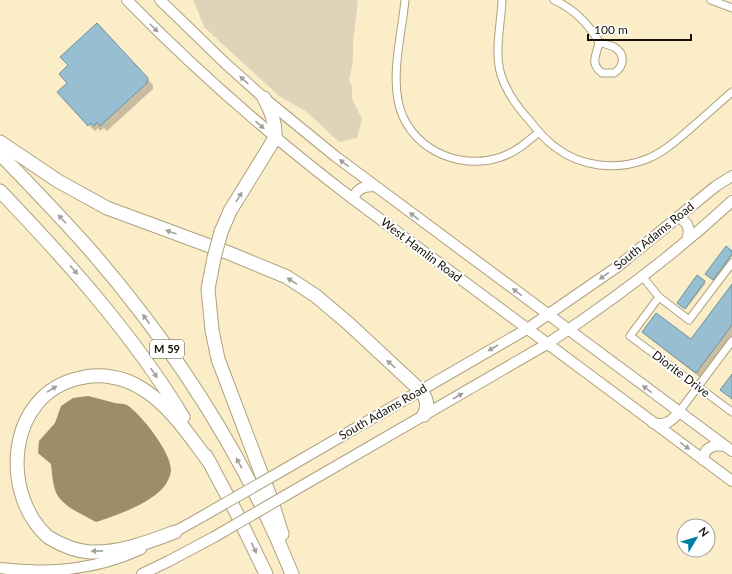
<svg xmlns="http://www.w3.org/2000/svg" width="732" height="574" font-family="Lato,sans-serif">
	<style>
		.green { fill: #ded4b9 }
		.water { fill: #9c8f67 }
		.shadow { fill: #0003 }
		.building { fill: #97bfd1; stroke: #6b92a3 }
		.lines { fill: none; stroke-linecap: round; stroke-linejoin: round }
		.street-casing { stroke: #aea27f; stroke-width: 9 }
		.secondary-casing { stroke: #aea27f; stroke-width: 12 }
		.highway-casing { stroke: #aea27f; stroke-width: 15 }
		.street { stroke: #fff; stroke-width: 7 }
		.secondary { stroke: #fff; stroke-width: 10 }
		.highway { stroke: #fff; stroke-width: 13 }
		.secondary-bridge-casing { stroke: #aea27f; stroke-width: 12; stroke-linecap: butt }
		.highway-bridge-casing { stroke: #aea27f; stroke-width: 15; stroke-linecap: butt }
		.secondary-bridge { stroke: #fff; stroke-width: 10 }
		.highway-bridge { stroke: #fff; stroke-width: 13 }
		.oneway { fill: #a1a09b }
		.labels { text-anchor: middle; stroke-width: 4; stroke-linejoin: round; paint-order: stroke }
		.shield { fill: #fff; stroke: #5b5850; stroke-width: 1 }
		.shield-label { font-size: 11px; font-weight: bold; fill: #151105 }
		.street-label { font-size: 12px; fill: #151105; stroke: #fff }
	</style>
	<rect width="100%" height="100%" fill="#faedc8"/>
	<!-- green -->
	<polygon class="green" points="193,0 358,0 353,42 353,61 349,80 352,86 352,99 362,119 357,138 339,142 307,112 279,96 205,28"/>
	<!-- water -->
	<path class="water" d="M88,396C98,398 106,401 115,403C119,404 123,403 127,405C141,414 171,452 171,470C171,474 168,481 166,484C153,503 117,515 96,522C82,514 57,505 54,486C52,479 52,471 51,464L38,453L39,441L55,423L61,406L73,398Z"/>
	<!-- shadow -->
	<g class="shadow">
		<polygon points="103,30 153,85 153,89 107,131 104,128 100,131 98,128 95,131 89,125 68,83"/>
		<polygon points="732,252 732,256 714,280 706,274"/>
		<polygon points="698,277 706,283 686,309 678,303"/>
		<polygon points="732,286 732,339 702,379 649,338 643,332 691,341"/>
	</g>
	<!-- building -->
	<g class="building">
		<polygon points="97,23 148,78 147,83 100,126 97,122 94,126 91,123 88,126 57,92 67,83 59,74 68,65 60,57"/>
		<polygon points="726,246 732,251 732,254 713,280 705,274"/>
		<polygon points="697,275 705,281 685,309 677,303"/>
		<polygon points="732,284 732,325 696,373 642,332 656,313 691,339"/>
		<polygon points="732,374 732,399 720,390"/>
	</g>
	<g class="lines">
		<defs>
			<g id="street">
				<path d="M405,0C402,31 392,70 398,100C406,147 458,172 501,157C516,152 527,142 539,132"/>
				<path d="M502,0C501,25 494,51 501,75C507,93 517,107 530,121C537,130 545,140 555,147C581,167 616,171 647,159C664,152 677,140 691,128C705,116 718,104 732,92"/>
				<path d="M554,0C574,9 588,23 599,42C597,55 589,63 602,73H614C624,67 626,54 614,47C610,45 604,44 599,42"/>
				<polyline points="711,0 732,8"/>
				<polyline points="642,276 659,297 689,320 732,263"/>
				<polyline points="659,297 630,336 732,412"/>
				<polyline points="679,412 732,341"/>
			</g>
			<g id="secondary">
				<path d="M127,0C197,72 273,138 353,199L732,481"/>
				<polyline points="160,0 225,63 264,98 335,156 732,451"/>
				<path d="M353,199C357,188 364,186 375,186"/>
				<path d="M678,217C688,222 691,229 687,240"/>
				<path d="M653,423C665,426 671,422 679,412"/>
				<path d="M703,460C704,447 714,444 725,446"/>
				<polyline points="285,469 527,329 617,267 716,186 732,176"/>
				<path d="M295,490L547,344C612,301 675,254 732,201"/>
				<polyline points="169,535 203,516"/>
				<path d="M0,568C48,574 96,570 141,549"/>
				<polyline points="142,574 169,561 214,537"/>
			</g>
			<g id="highway">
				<path d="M0,142L58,181L107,208L229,253L287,277L316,296L349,324L420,390C427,398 429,406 424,415"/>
				<path d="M0,154C31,186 62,218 91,251C174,347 245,457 292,574"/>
				<path d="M0,191C67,261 132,333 183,417"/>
				<path d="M221,232L230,211L275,138C276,124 271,110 264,98"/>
				<polyline points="214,258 208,289 212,330 218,359 271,499 282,534"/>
				<polyline points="206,456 236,512 266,574"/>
				<path d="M175,532C148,542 120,553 90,552C75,551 61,545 48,537C0,494 6,394 80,378C100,373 124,377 141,388C171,406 190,437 210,463"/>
			</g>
		</defs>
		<!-- street casing -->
		<use href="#street" class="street-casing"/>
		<!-- secondary casing -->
		<use href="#secondary" class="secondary-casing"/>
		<!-- highway casing -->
		<use href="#highway" class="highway-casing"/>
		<!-- street -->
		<use href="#street" class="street"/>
		<!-- secondary -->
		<use href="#secondary" class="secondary"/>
		<!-- highway -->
		<use href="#highway" class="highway"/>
		<defs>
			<g id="secondary-bridge">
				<polyline points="203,516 285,469"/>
				<polyline points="214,537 295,490"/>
			</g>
			<polyline id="highway-bridge" points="214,258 221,232"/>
		</defs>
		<!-- secondary-bridge casing -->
		<use href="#secondary-bridge" class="secondary-bridge-casing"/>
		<!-- highway-bridge casing -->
		<use href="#highway-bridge" class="highway-bridge-casing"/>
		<!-- secondary-bridge -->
		<use href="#secondary-bridge" class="secondary-bridge"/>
		<!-- highway-bridge -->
		<use href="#highway-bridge" class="highway-bridge"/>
	</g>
	<!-- one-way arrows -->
	<defs><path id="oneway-solid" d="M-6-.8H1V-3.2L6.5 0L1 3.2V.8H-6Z"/></defs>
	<g class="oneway">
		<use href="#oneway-solid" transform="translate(154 28) rotate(45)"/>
		<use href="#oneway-solid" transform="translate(244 80) rotate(-138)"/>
		<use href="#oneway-solid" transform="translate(260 125) rotate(41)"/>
		<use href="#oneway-solid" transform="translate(344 163) rotate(-143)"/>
		<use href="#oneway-solid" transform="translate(239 197) rotate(-58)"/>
		<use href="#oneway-solid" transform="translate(414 216) rotate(-143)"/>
		<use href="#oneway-solid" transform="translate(62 219) rotate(-133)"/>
		<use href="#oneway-solid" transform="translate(171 232) rotate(-160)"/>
		<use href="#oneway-solid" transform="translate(74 270) rotate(49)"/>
		<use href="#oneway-solid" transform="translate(604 276) rotate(144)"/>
		<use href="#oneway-solid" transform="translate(292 281) rotate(-148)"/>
		<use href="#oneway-solid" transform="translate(517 292) rotate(-143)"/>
		<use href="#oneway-solid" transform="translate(146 319) rotate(-127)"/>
		<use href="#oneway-solid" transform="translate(493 348) rotate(150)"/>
		<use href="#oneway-solid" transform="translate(391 364) rotate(-138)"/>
		<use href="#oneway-solid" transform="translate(154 373) rotate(56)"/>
		<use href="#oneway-solid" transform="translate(52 389) rotate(-32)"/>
		<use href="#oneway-solid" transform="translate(647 389) rotate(-143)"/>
		<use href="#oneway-solid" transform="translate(458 396) rotate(-30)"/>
		<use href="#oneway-solid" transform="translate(685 446) rotate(36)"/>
		<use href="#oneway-solid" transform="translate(239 463) rotate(-119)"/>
		<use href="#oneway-solid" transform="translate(254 548) rotate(65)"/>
		<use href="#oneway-solid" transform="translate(97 551) rotate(179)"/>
	</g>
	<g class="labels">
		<!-- shield labels -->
		<rect class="shield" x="150" y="340" width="34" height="18" rx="3"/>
		<g class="shield-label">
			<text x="167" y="353">M 59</text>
		</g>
		<!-- street labels -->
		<g class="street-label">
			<text transform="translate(654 236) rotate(-39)" y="4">South Adams Road</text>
			<text transform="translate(421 250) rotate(37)" y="4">West Hamlin Road</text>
			<text transform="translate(681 374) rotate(37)" y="4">Diorite Drive</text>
			<text transform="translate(383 412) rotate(-30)" y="4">South Adams Road</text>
		</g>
	</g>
	<!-- north arrow -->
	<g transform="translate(696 538) rotate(52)"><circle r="19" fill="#ffffff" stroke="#a1a09b"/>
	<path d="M0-3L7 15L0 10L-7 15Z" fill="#007fa4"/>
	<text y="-6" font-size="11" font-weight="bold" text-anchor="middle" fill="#151105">N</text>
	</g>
	<!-- scale -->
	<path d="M588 34v6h103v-6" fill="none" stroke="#151105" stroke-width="2"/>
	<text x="594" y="34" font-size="12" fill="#151105" stroke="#ffffff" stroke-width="3" paint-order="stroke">100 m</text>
</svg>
